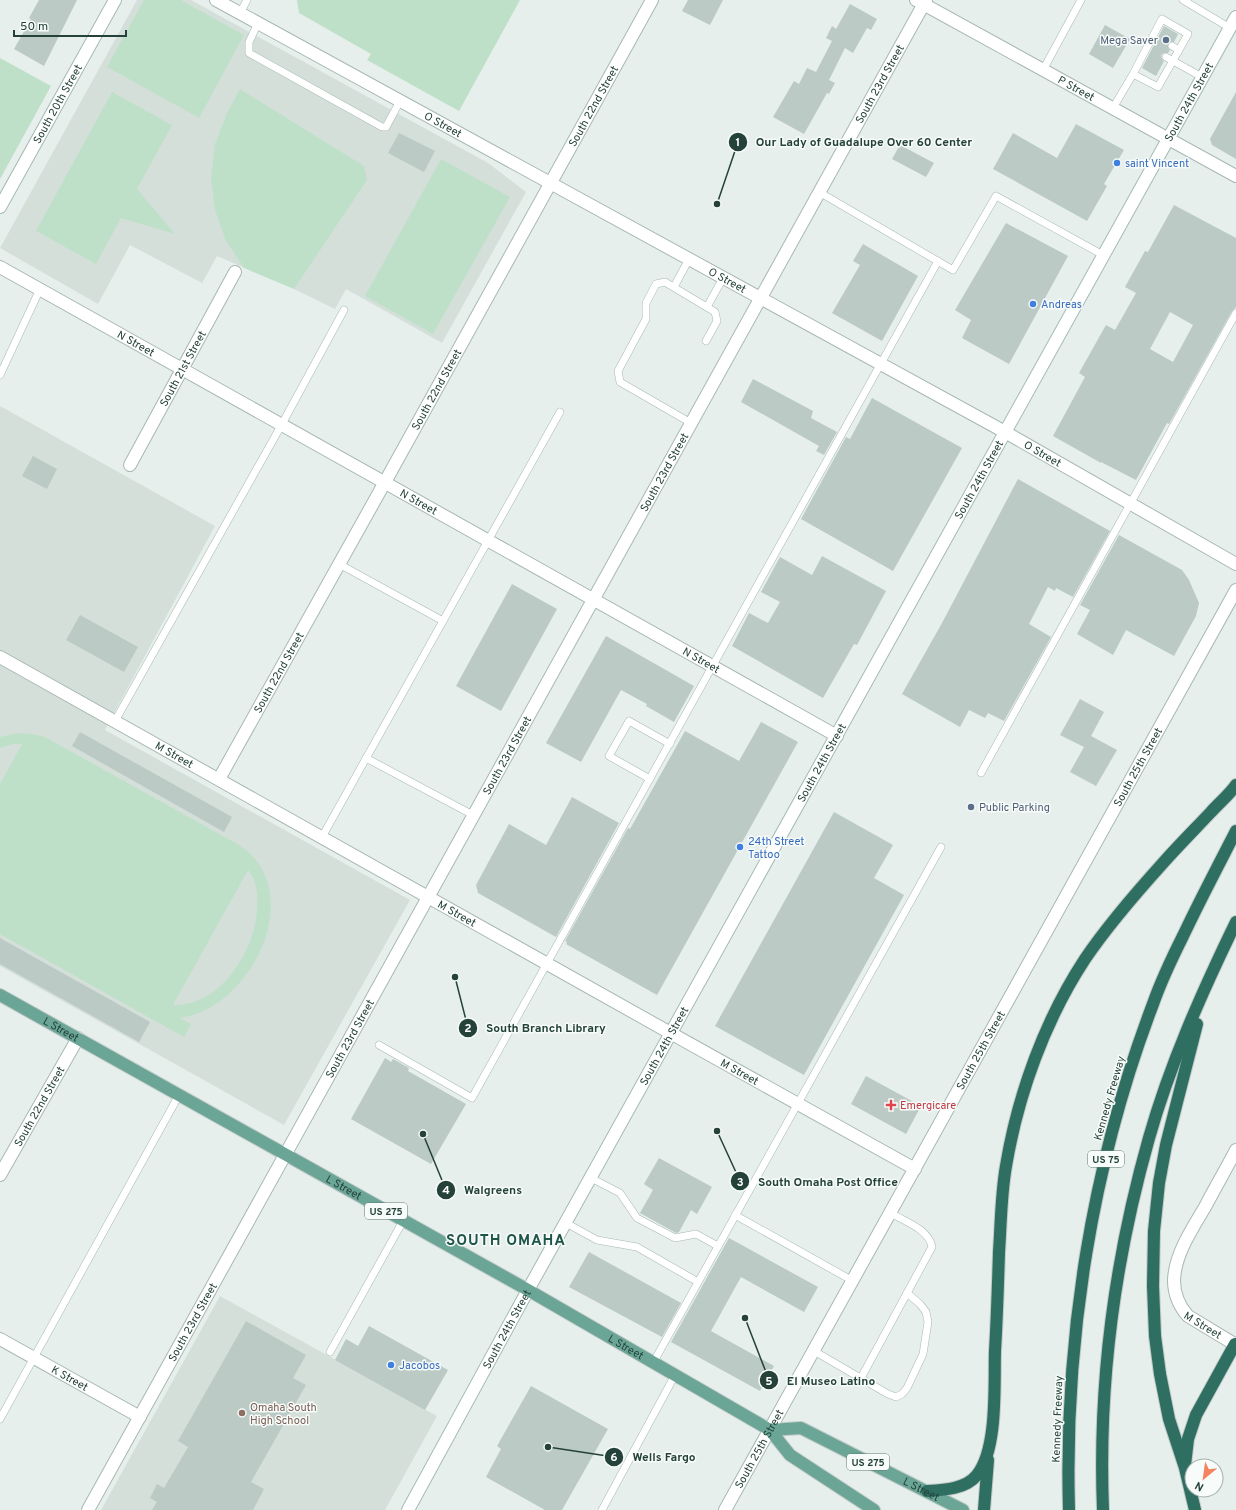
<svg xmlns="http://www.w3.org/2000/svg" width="1236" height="1510" font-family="Overpass,sans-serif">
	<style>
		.built { fill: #d4dfda }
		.green { fill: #bfe0c8; fill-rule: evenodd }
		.building { fill: #bbcac4; fill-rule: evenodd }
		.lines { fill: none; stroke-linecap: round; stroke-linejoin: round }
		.lane-casing { stroke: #a8b8b2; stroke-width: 8 }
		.street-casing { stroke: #a8b8b2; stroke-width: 14 }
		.secondary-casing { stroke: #a4bbb3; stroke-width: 14 }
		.primary-casing { stroke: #c2cac8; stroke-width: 14 }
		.highway-casing { stroke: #c2cac8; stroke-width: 14 }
		.lane { stroke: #fff; stroke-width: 7 }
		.street { stroke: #fff; stroke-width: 12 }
		.secondary { stroke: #fff; stroke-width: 12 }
		.primary { stroke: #6aa596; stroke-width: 12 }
		.highway { stroke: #2f6f62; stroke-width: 12 }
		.service-dot { fill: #5c6f8a; stroke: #f7fbf9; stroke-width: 1.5 }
		.shop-dot { fill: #3f7fe0; stroke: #f7fbf9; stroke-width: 1.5 }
		.health-dot { fill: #e0444e; stroke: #f7fbf9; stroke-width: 1.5 }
		.education-dot { fill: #8d6e63; stroke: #f7fbf9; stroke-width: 1.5 }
		.labels { text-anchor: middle; stroke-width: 3; stroke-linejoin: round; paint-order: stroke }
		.shield { fill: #f7fbf9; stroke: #637a73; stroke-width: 1 }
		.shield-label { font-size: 10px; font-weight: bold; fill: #24423a }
		.service-label { font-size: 11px; fill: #4e5e75; stroke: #f7fbf9; text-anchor: end }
		.street-label { font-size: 11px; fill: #24423a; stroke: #f7fbf9 }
		.shop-label { font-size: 11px; fill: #366cbe; stroke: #f7fbf9; text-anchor: start }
		.health-label { font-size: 11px; fill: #be3a42; stroke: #f7fbf9; text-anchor: start }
		.education-label { font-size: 11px; fill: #785e54; stroke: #f7fbf9; text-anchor: start }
		.district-label { font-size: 15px; font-weight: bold; letter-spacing: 1px; fill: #1f5548; stroke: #f7fbf9 }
		.leader { fill: none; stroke: #24423a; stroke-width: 1.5 }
		.callout-dot { fill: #24423a; stroke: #f7fbf9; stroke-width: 1.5 }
		.mark-label { font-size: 12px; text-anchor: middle; font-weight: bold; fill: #fff }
		.callout-label { font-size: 12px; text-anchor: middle; font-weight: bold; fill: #24423a; stroke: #f7fbf9; stroke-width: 3; stroke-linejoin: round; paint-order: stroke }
	</style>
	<rect width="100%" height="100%" fill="#e6efeb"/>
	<!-- built -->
	<g class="built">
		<polygon points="137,0 191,0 488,163 526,192 442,343 346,289 335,309 294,289 217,256 202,283 130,245 98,304 0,248"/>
		<polygon points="0,406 215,526 105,730 410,900 284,1125 0,966"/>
		<polygon points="220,1296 437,1416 385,1510 101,1510"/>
	</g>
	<!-- green -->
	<g class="green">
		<polygon points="144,0 181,0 244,35 199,118 107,67"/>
		<polygon points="297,0 520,0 459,111 367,60 371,54 299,13"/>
		<polygon points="0,58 51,86 0,179"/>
		<polygon points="240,89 364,166 367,180 294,289 244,268 226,241 215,210 211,178 215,144 227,113"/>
		<polygon points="112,92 172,125 137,189 175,234 121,218 96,264 36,231"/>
		<polygon points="441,159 510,197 433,334 365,296"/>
		<path d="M18,733L32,734L45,737L239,845C309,890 252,1009 180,1018L191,1024L184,1037L0,934V784L22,744H14L0,748V737ZM248,870C257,880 258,895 257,908C256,950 220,1007 173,1005Z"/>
	</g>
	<!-- building -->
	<g class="building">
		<polygon points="39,0 77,0 44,66 14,49 31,19 29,18"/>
		<polygon points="688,0 723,0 710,25 682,11"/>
		<polygon points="850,4 877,19 871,30 867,28 853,53 845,48 829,80 835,83 829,94 827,93 804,134 773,117 794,81 799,84 807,68 816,72 832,41 826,38 832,26 836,29"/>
		<polygon points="1105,25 1130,39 1113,68 1089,54"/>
		<polygon points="1164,26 1178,34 1174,42 1170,42 1168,44 1168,48 1170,50 1168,53 1164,53 1161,55 1162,59 1164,61 1156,76 1142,68"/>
		<polygon points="1236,92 1236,159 1212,145 1210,139"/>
		<polygon points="1076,124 1124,150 1104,184 1107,186 1087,221 993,169 1013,133 1057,158"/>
		<polygon points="399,133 435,151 424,172 388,153"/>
		<polygon points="900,145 934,163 926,177 892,159"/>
		<path d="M1174,205L1236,238V307L1232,311L1169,424L1167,423L1136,480L1101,462V463L1053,436L1085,377L1079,373L1106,325L1115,330L1136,293L1125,287L1145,251L1148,252ZM1170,312L1193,325L1173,362L1150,349Z"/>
		<polygon points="1006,223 1068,256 1009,364 962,338 971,320 955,310"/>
		<polygon points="863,244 918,276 882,341 832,313 860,265 853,261"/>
		<polygon points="753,379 813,411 811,418 837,432 824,455 816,451 819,446 741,402"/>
		<polygon points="872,398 962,448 893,571 801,519 846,437 850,439"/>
		<polygon points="33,456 57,469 47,489 22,476"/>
		<polygon points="1018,479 1110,531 1073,597 1056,588 1055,591 1048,587 1029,624 1051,637 1004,721 988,713 985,718 969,710 960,727 902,694 942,623"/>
		<polygon points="1119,535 1182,570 1189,580 1199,603 1196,616 1174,656 1126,630 1113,655 1077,634 1090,610 1080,605"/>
		<polygon points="822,556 886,591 857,645 854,644 823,698 732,646 749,613 768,623 780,602 761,592 780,557 812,575"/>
		<polygon points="512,584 557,609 501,711 456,686"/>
		<polygon points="80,615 138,647 124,672 66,640"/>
		<polygon points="606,636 694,686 674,722 646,706 647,704 621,690 581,762 546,743"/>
		<polygon points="1080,699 1104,712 1091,736 1117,750 1096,786 1070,772 1084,747 1060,735"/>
		<polygon points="761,722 798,742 657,995 566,944 567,942 565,941 628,828 630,829 685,731 739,761"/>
		<polygon points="80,732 232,817 224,832 72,746"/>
		<polygon points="572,797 619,823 556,937 478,893 476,885 509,824 546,845"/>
		<polygon points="834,812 893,845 874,878 904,895 804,1075 715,1026"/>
		<polygon points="0,938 150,1022 139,1042 0,964"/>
		<polygon points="385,1058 391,1062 393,1059 409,1068 408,1071 466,1104 431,1164 351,1119"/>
		<polygon points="866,1076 921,1106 906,1134 851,1104"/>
		<polygon points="659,1158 712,1187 697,1214 691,1210 679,1232 676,1233 640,1213 653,1190 644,1184"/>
		<polygon points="729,1238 818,1287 804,1312 741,1277 711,1331 774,1366 760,1391 671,1342"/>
		<polygon points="589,1252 681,1303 662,1337 569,1287"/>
		<polygon points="246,1321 306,1355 293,1378 306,1385 251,1482 264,1489 253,1510 152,1510 157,1502 150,1498 157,1484 164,1488 188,1447 178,1441"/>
		<polygon points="369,1326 448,1370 425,1410 335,1360 346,1339 358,1346"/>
		<polygon points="531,1386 608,1429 562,1510 545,1510 486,1477 501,1449 497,1446"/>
	</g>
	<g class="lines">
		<defs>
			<g id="lane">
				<polyline points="1183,0 1230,28"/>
				<polyline points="240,13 247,0"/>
				<polyline points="258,23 249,42 249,53 382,127 386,127 400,101"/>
				<polyline points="1172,46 1179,50"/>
				<polyline points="1166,57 1202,77"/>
				<polyline points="1043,70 1081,0"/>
				<polyline points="1113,108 1133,74 1158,87 1188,34 1162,19 1133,74"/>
				<polyline points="819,192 953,270 996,196 1103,255"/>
				<polyline points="674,287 689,259"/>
				<polyline points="707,307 723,278"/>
				<polyline points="0,375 40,289"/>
				<polyline points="691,423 620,382 618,371 646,319 646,303 656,284 665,282 715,312 717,321 706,341"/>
				<polyline points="339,564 443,621"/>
				<polyline points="115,721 282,424 344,310"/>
				<polyline points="366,758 473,815"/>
				<polyline points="981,773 1236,313"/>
				<polyline points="650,779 609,756 629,721 670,744"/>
				<polyline points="322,837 560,412"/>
				<polyline points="379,1045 472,1098 938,261"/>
				<polyline points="591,1178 620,1193 637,1218 675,1238 696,1234 718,1246"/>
				<polyline points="735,1215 853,1281"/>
				<polyline points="566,1223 597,1240 637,1247 698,1282"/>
				<polyline points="814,1351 888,1394 896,1397 902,1394 907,1388 923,1354 928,1322 926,1312 920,1304 907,1293"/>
				<polyline points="330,1352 403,1221"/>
				<polyline points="653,1363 941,847"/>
				<path d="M861,1378L932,1247C929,1229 905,1222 891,1213"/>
				<polyline points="0,1419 179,1095"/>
				<polyline points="602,1510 675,1375"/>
			</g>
			<g id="street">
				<path id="s1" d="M216,0L1005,432L1236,564"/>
				<path id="s2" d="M916,0L1236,176"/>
				<path id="s3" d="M0,267L837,736"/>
				<path id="s4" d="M130,465L235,272"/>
				<path id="s5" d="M0,657C305,827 609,1000 915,1169"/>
				<path id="s6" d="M219,779L385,482L652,0"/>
				<path id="s7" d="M1236,1150C1226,1169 1215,1188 1205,1207C1192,1229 1175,1254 1174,1280C1174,1295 1179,1306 1188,1316L1236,1345"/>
				<path id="s8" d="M0,1175L78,1038"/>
				<path id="s9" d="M0,1339L140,1417"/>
				<path id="s10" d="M88,1510L926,0"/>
				<path id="s11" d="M725,1510L1236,590"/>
			</g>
			<g id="secondary">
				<path id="s12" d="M0,207L115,0"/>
				<path id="s13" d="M408,1510L528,1290L1236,17"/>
			</g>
			<g id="primary">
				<path id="s14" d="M0,995L528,1290L770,1430L790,1455L874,1510"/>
				<path id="s15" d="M770,1430L801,1428L963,1510"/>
			</g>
			<g id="highway">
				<polyline points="1185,1465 1188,1439 1196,1415 1235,1344"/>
				<path d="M927,1491C944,1490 966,1489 977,1475C998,1449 994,1385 995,1351C997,1318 998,1285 999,1252C1001,1223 1001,1194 1006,1166C1018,1094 1045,1020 1085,959C1108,925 1135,894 1163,863C1178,846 1195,829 1211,812C1219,803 1229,795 1236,785"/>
				<polyline points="984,1510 988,1460"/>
				<path d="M1069,1510C1064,1340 1092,1164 1153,1004C1161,981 1172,958 1183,936C1200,900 1218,866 1236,831"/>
				<path d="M1103,1510C1098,1385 1115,1258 1149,1138C1170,1064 1202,992 1236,922"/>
				<polyline points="1195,1510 1185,1468 1169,1419 1160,1374 1155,1336 1153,1286 1154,1231 1159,1183 1166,1145 1197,1024"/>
			</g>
		</defs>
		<!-- lane casing -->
		<use href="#lane" class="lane-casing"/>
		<!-- street casing -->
		<use href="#street" class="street-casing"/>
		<!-- secondary casing -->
		<use href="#secondary" class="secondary-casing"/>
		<!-- primary casing -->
		<use href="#primary" class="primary-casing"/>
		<!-- highway casing -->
		<use href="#highway" class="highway-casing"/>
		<!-- lane -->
		<use href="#lane" class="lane"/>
		<!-- street -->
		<use href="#street" class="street"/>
		<!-- secondary -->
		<use href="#secondary" class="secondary"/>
		<!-- primary -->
		<use href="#primary" class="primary"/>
		<!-- highway -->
		<use href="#highway" class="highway"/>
	</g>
	<!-- markers -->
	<g class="service-dot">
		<circle cx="1166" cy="40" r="4"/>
		<circle cx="971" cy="807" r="4"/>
	</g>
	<g class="shop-dot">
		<circle cx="1117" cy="163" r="4"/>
		<circle cx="1033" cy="304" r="4"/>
		<circle cx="740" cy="847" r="4"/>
		<circle cx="391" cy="1365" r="4"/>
	</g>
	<path class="health-dot" d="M889 1099h4v4h4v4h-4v4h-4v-4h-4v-4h4z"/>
	<circle class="education-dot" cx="242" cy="1413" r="4"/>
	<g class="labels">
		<!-- shield labels -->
		<g class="shield">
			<rect x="1088" y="1151" width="36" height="16" rx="3"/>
			<rect x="365" y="1203" width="42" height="16" rx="3"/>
			<rect x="847" y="1454" width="42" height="16" rx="3"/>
		</g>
		<g class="shield-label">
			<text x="1106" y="1163">US 75</text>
			<text x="386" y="1215">US 275</text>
			<text x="868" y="1466">US 275</text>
		</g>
		<!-- service labels -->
		<g class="service-label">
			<text x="1158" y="44">Mega Saver</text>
			<text x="979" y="811" text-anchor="start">Public Parking</text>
		</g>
		<!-- street labels -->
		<g class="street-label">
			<text dy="4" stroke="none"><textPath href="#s10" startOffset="1631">South 23rd Street</textPath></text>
			<text dy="4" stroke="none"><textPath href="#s2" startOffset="183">P Street</textPath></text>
			<text dy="4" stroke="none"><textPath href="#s13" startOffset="1610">South 24th Street</textPath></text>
			<text dy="4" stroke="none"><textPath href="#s12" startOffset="118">South 20th Street</textPath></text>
			<text dy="4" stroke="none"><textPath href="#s6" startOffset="770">South 22nd Street</textPath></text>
			<text dy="4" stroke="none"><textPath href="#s1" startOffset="259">O Street</textPath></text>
			<text dy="4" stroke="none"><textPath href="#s1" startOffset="583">O Street</textPath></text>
			<text dy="4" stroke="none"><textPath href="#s3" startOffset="156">N Street</textPath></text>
			<text dy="4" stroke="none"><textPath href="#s4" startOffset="110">South 21st Street</textPath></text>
			<text dy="4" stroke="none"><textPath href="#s6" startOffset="446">South 22nd Street</textPath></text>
			<text dy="4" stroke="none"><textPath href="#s1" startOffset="943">O Street</textPath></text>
			<text dy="4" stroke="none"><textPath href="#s10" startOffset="1187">South 23rd Street</textPath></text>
			<text dy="4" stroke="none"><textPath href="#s13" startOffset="1178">South 24th Street</textPath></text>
			<text dy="4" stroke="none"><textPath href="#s3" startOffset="480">N Street</textPath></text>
			<text dy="4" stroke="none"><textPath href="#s3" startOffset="804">N Street</textPath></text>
			<text dy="4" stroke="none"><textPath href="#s6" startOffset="122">South 22nd Street</textPath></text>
			<text dy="4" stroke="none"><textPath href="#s5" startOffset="200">M Street</textPath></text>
			<text dy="4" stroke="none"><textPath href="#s10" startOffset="863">South 23rd Street</textPath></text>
			<text dy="4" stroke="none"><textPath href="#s13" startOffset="854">South 24th Street</textPath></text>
			<text dy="4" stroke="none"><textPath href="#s11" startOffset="850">South 25th Street</textPath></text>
			<text dy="4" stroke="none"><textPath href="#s5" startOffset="524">M Street</textPath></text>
			<text dy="4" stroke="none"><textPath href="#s14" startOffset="70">L Street</textPath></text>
			<text dy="4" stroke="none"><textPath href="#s10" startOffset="539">South 23rd Street</textPath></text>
			<text dy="4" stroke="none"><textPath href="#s13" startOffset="530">South 24th Street</textPath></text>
			<text dy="4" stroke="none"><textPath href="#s11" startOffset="526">South 25th Street</textPath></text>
			<text dy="4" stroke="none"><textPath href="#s5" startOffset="848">M Street</textPath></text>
			<text transform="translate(1109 1098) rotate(-74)" y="4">Kennedy Freeway</text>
			<text dy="4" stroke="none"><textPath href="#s8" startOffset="79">South 22nd Street</textPath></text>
			<text dy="4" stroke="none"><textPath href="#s14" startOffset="394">L Street</textPath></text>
			<text dy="4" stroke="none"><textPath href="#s10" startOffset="215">South 23rd Street</textPath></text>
			<text dy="4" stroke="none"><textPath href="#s7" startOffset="202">M Street</textPath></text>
			<text dy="4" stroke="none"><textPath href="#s13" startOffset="206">South 24th Street</textPath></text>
			<text dy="4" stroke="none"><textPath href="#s14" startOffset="718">L Street</textPath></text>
			<text dy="4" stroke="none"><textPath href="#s9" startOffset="80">K Street</textPath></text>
			<text transform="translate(1057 1419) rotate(-88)" y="4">Kennedy Freeway</text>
			<text dy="4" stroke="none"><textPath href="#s11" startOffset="70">South 25th Street</textPath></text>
			<text dy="4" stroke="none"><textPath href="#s15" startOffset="166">L Street</textPath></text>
		</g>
		<!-- shop labels -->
		<g class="shop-label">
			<text x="1125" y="167">saint Vincent</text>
			<text x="1041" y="308">Andreas</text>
			<text x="748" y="845">24th Street<tspan x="748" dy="13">Tattoo</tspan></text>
			<text x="399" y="1369">Jacobos</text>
		</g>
		<!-- health labels -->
		<g class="health-label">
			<text x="900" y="1109">Emergicare</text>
		</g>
		<!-- education labels -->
		<g class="education-label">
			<text x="250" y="1411">Omaha South<tspan x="250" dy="13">High School</tspan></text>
		</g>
		<!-- district labels -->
		<g class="district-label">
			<text x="506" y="1245">SOUTH OMAHA</text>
		</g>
	</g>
	<!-- callouts -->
	<path class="leader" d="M717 204L738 142M455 977L468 1028M717 1131L740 1181M423 1134L446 1190M745 1318L769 1380M548 1447L614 1457"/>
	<g class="callout-dot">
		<circle cx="717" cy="204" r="4"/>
		<circle cx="455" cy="977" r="4"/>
		<circle cx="717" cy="1131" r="4"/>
		<circle cx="423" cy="1134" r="4"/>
		<circle cx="745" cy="1318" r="4"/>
		<circle cx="548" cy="1447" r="4"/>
		<circle cx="738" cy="142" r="10"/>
		<circle cx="468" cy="1028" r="10"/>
		<circle cx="740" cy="1181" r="10"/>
		<circle cx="446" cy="1190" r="10"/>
		<circle cx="769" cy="1380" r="10"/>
		<circle cx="614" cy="1457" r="10"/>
	</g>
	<g class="mark-label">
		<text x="738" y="146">1</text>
		<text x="468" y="1032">2</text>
		<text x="740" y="1186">3</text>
		<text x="446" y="1194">4</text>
		<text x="769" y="1385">5</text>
		<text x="614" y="1461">6</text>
	</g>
	<g class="callout-label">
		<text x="864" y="146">Our Lady of Guadalupe Over 60 Center</text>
		<text x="546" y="1032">South Branch Library</text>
		<text x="828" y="1186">South Omaha Post Office</text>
		<text x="493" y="1194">Walgreens</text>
		<text x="831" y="1385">El Museo Latino</text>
		<text x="664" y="1461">Wells Fargo</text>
	</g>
	<!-- north arrow -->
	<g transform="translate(1204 1478) rotate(209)"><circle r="19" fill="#f7fbf9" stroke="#a3b1ad"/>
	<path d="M0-3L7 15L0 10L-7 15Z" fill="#f4845f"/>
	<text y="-6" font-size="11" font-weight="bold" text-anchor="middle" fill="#24423a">N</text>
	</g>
	<!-- scale -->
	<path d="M14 30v6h112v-6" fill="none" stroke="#24423a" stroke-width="2"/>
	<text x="20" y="30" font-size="12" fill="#24423a" stroke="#f7fbf9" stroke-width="3" paint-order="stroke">50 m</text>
</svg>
